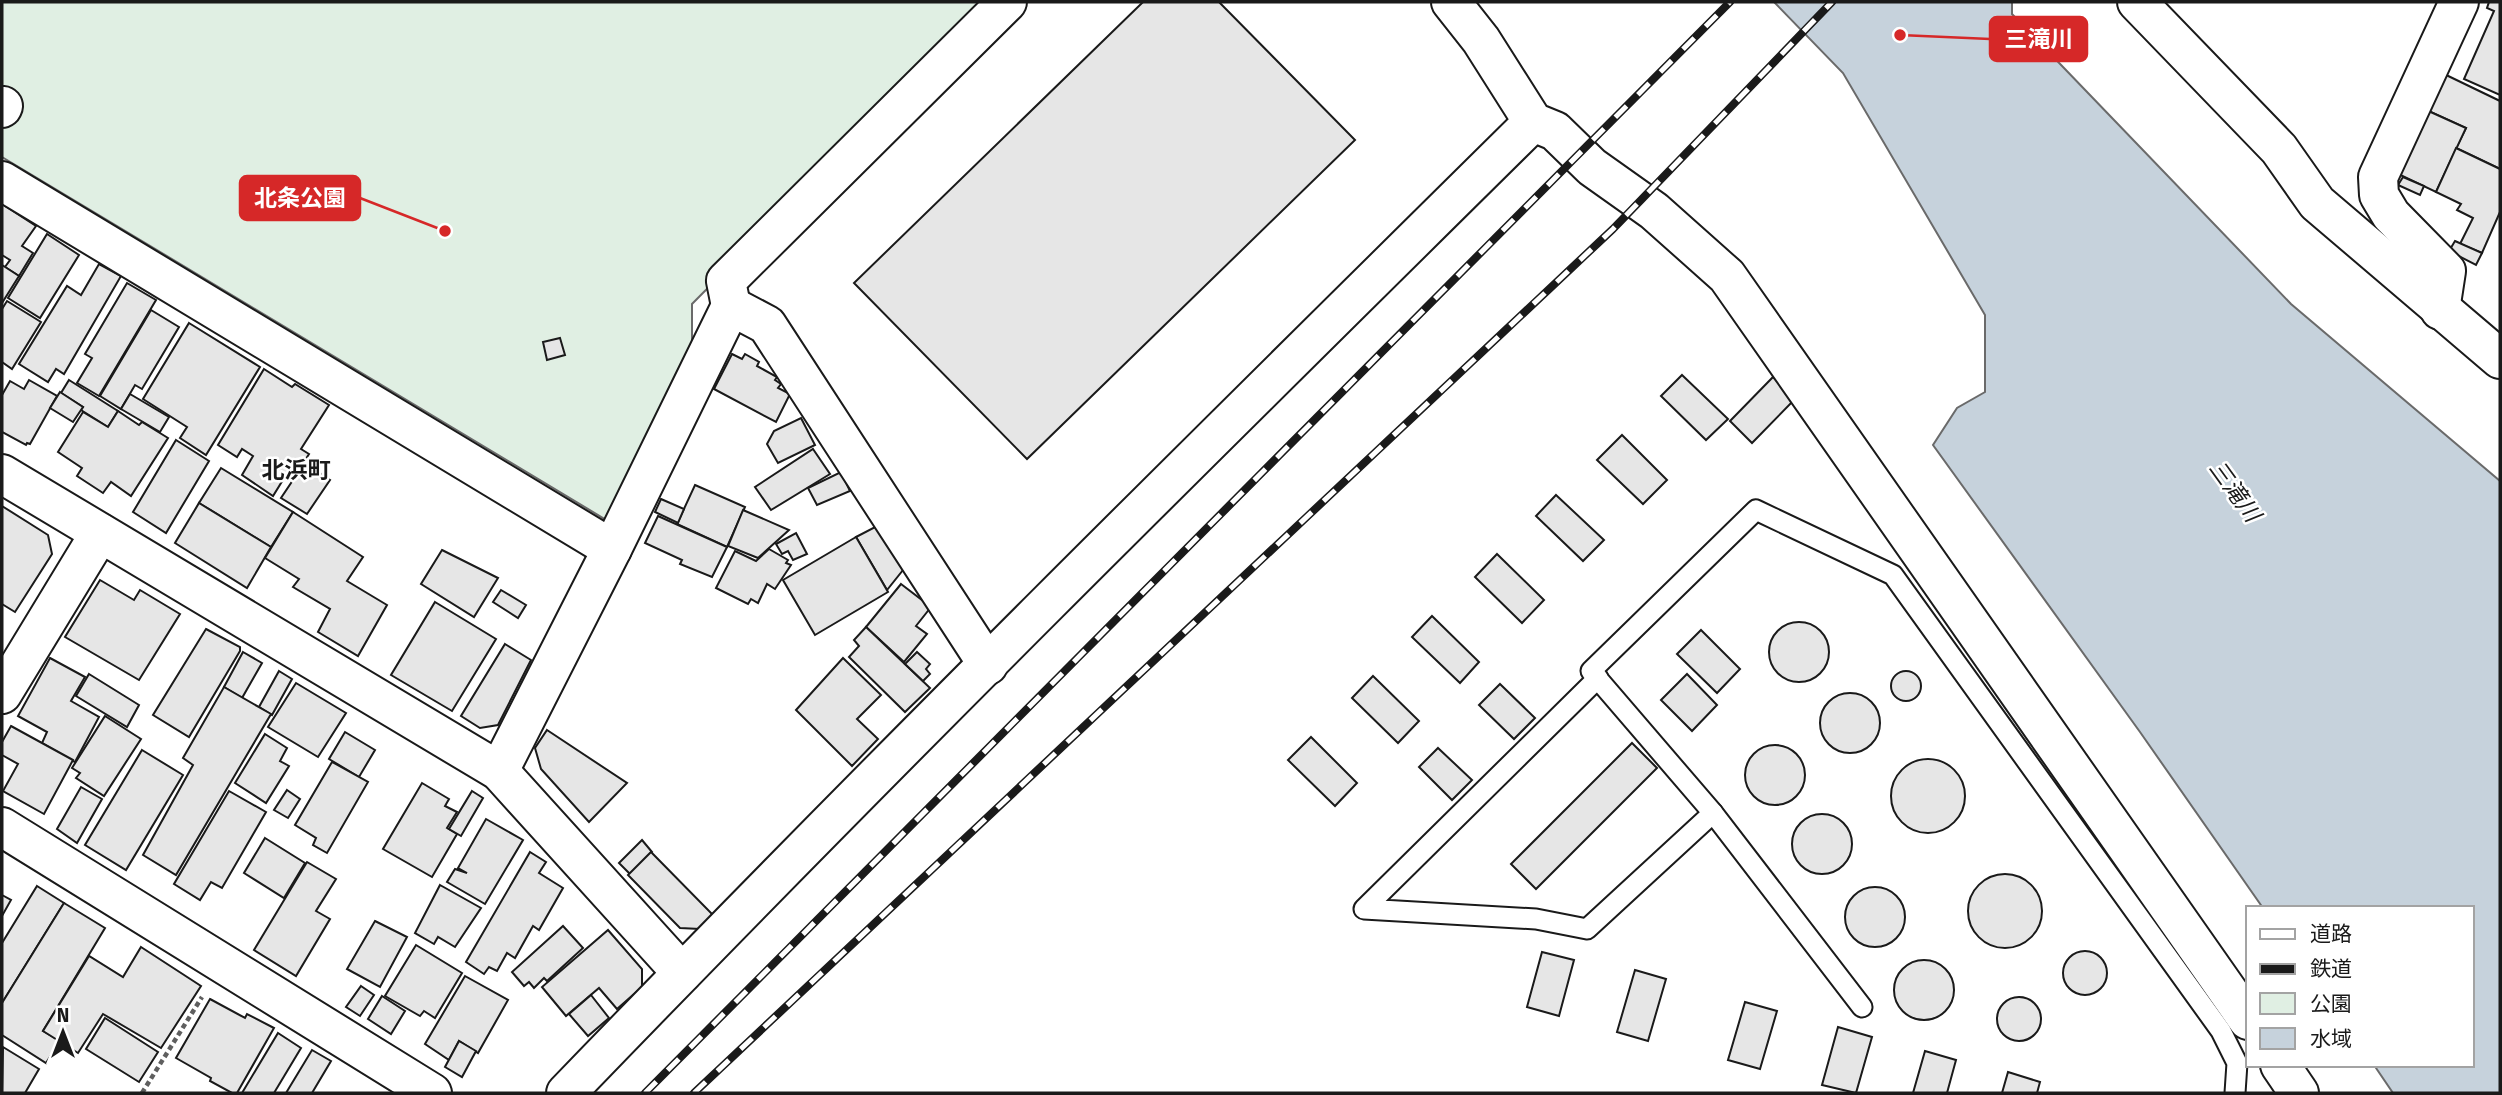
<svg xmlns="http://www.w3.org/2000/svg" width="2502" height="1095" font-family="'Fira Sans','Noto Sans JP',sans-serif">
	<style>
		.green { fill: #e0efe3; stroke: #6a6a6a; stroke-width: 2 }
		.water { fill: #c6d2dc; stroke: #6a6a6a; stroke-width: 2 }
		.building { fill: #e6e6e6; stroke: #1a1a1a; stroke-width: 2 }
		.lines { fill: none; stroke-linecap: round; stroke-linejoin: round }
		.lane-casing { stroke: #1a1a1a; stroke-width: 23 }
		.street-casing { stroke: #1a1a1a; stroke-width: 42 }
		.path { stroke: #5f5f5f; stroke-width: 4.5; stroke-dasharray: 5 3.5; stroke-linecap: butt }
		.lane { stroke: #fff; stroke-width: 19 }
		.street { stroke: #fff; stroke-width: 38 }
		.rail-casing { stroke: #1a1a1a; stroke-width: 8 }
		.rail { stroke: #fff; stroke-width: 5; stroke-dasharray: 16; stroke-linecap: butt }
		.labels { text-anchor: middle; stroke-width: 5; stroke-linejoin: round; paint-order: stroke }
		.neighbourhood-label { font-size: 23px; font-weight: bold; fill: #1a1a1a; stroke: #fff }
		.water-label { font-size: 23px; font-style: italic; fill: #1a1a1a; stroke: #fff }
		.leader { fill: none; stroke: #d62828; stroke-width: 2.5 }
		.callout-dot { fill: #d62828; stroke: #fff; stroke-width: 2.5 }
		.callout { fill: #d62828; stroke: #d62828; stroke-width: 2.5 }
		.callout-label { font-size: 23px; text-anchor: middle; font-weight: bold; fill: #fff }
	</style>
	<rect width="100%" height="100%" fill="#fff"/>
	<!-- green -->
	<polygon class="green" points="2,2 991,2 692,304 692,349 608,521 2,157"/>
	<!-- water -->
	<polygon class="water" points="1774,2 2012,2 2012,14 2291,304 2500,481 2500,1093 2393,1093 2374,1065 2472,1065 2472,908 2263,908 2140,732 1933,445 1957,408 1985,392 1985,315 1843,73"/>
	<!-- building -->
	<g class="building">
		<polygon points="1143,2 1219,2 1355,140 1027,459 854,283"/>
		<polygon points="2489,2 2500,2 2500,95 2464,79 2494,11 2487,8"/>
		<polygon points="2442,73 2500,101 2500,169 2456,148 2466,128 2424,109"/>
		<polygon points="2424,109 2466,128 2436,192 2394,172"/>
		<polygon points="2456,148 2500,169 2500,212 2482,253 2460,244 2473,218 2457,210 2461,204 2436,192"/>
		<polygon points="2403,177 2424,186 2420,195 2398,185"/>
		<polygon points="2,204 36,226 22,246 33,253 19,276 5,267 10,260 2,255"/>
		<polygon points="47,234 79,255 40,318 8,298"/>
		<polygon points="2455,241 2482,253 2476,265 2449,251"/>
		<polygon points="99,264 121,276 64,374 56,369 48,382 19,364 67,286 81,295"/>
		<polygon points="2,265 19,276 2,303"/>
		<polygon points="127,283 156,300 99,396 77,383 92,358 85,354"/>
		<polygon points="7,301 41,322 12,369 2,362 2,309"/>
		<polygon points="151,310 179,327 142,389 135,385 121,409 100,396"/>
		<polygon points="189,323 260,367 206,455 180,438 187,427 143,399"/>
		<polygon points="560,338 565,355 547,360 543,342"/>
		<polygon points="732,354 742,359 745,354 759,362 757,366 777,377 775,380 781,384 778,388 790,394 776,422 714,389"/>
		<polygon points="264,369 292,387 295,384 329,405 301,449 309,454 304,462 330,480 307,514 281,498 293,480 286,475 273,496 242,475 253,456 242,449 237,457 218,445"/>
		<polygon points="1682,375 1728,419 1706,440 1661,396"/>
		<polygon points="1773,377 1795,399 1752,443 1730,421"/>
		<polygon points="29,380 57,396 30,444 27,443 26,445 2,432 2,395 10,381 24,389"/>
		<polygon points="69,380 118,411 108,427 81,410 83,407 61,393"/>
		<polygon points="60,392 83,407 73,422 50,408"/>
		<polygon points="130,394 169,417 160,432 121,409"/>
		<polygon points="118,411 139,425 142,422 168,438 131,496 111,482 103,493 77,476 82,468 58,452 83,412 108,427"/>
		<polygon points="801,418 815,445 778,463 767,444 774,431"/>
		<polygon points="1622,435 1667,480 1643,504 1597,460"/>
		<polygon points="176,440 209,461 166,533 133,512"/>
		<polygon points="813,449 830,474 771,510 755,487"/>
		<polygon points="221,468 293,512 271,547 199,503"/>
		<polygon points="841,472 850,491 817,505 808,488"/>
		<polygon points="695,485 745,507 727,547 677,524"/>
		<polygon points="1556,495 1604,540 1583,561 1536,516"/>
		<polygon points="661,499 684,509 678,523 655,512"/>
		<polygon points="199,503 271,547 247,588 175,543"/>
		<polygon points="2,506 48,535 52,554 15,612 2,604"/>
		<polygon points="743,510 789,530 758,558 728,546"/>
		<polygon points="293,512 363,557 347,581 387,605 358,656 318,632 330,609 293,587 299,579 265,558"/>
		<polygon points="658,516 727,547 712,577 680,564 682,560 645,543"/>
		<polygon points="877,526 903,570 887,590 856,537"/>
		<polygon points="796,533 807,554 793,560 788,551 782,554 776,544"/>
		<polygon points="856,537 888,592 815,635 783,580"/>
		<polygon points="769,549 788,560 786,563 791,565 775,589 767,584 758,603 751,599 748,604 716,588 735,551 756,561"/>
		<polygon points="442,550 498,578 474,617 421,584"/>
		<polygon points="1497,554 1544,600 1522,623 1475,577"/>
		<polygon points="100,580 134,600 140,590 180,614 139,680 65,637"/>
		<polygon points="901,584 931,607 916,626 927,634 904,662 866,627"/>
		<polygon points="501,590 526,605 518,618 493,602"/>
		<polygon points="435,602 496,639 452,711 391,675"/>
		<polygon points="1432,616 1479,662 1460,683 1412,637"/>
		<circle cx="1799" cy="652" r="30"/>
		<polygon points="866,627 930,688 905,712 849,657 859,646 854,640"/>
		<polygon points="206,629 240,647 240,651 189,737 153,715"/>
		<polygon points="1701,630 1740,669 1717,693 1677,654"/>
		<polygon points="505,644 531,660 498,725 480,728 461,716"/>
		<polygon points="243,652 262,663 242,698 224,687"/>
		<polygon points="917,652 930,664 926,669 930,674 923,681 905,664"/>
		<polygon points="50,658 85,677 71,701 99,717 75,762 42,743 47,732 18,716"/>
		<polygon points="843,658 881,695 857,719 878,739 852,766 796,710"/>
		<circle cx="1906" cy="686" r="15"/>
		<polygon points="279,671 292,679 272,715 259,707"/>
		<polygon points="89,674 139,705 127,727 76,696"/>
		<polygon points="1687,674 1717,705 1692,731 1661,700"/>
		<polygon points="1373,676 1419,721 1398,743 1352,698"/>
		<polygon points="296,683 346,713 318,757 268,727"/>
		<polygon points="1500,684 1535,718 1514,739 1479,705"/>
		<polygon points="224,687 271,714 176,875 143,855 193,765 183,758"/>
		<circle cx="1850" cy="723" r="30"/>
		<polygon points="105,716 141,739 104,796 76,778 80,773 72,768"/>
		<polygon points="11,726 73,760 44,814 3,791 18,764 2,755 2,742"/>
		<polygon points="547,730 627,783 589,822 541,769 535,748"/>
		<polygon points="345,732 375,750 359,777 329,759"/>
		<polygon points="265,734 287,748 280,761 289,766 266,803 235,783"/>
		<polygon points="1311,737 1357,783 1335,806 1288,760"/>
		<polygon points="1632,743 1657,768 1536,889 1511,864"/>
		<circle cx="1775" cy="775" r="30"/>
		<polygon points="1438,748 1472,780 1452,800 1419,767"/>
		<polygon points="142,750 183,775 126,870 85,845"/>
		<circle cx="1928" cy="796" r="37"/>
		<polygon points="332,762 368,782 327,853 313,845 316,838 295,825"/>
		<polygon points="422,783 449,799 445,806 457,812 447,828 457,834 432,877 383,849"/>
		<polygon points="81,787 102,799 77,843 57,829"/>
		<polygon points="287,790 300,799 288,818 274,810"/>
		<polygon points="229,791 266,812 222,888 211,882 200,900 174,884"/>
		<polygon points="472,791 483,798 461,836 449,829"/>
		<circle cx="1822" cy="844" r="30"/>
		<polygon points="486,819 523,840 485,904 447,882 455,869 467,873 458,868"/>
		<polygon points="265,838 305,863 284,898 244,873"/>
		<polygon points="642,840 652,852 630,874 619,863"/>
		<polygon points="530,852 546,862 539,873 563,888 539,930 533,926 515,958 507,953 497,971 489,967 484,974 466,962"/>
		<polygon points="651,852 713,915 700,929 680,928 628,875"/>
		<polygon points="307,862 336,879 316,911 330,919 296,976 254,950"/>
		<circle cx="2005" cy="911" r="37"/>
		<polygon points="440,885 481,908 455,947 438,937 434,944 415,933"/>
		<polygon points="37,886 64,903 2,1003 2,943"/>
		<circle cx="1875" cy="917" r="30"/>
		<polygon points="2,895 11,900 2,916"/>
		<polygon points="64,903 105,928 43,1031 60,1041 46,1063 2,1035 2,1003"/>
		<polygon points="375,921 407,937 380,987 347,969"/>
		<polygon points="563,926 583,948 547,981 544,978 534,988 529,982 524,986 512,972"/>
		<polygon points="608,930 642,969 642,987 617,1009 599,988 566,1016 542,987"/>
		<polygon points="416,945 462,973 435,1018 424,1011 420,1016 385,996"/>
		<polygon points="141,947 201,986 161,1048 103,1014 78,1053 43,1031 89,956 123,977"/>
		<circle cx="2085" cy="973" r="22"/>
		<polygon points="1542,952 1574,960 1559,1016 1527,1007"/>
		<circle cx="1924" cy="990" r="30"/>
		<polygon points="1635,970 1666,979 1648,1041 1617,1032"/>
		<polygon points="465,976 508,1000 478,1053 459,1041 449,1060 425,1044"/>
		<polygon points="361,986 374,995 360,1016 346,1007"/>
		<polygon points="591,995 609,1018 588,1036 569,1014"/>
		<polygon points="382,996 405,1011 391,1034 368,1019"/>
		<circle cx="2019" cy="1019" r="22"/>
		<polygon points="210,999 245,1018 247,1014 274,1028 237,1093 232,1093 210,1081 211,1078 176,1058"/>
		<polygon points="1745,1002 1777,1011 1760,1069 1728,1060"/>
		<polygon points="105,1018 158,1052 139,1082 86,1049"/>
		<polygon points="1838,1027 1872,1037 1856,1093 1822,1085"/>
		<polygon points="278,1033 301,1048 274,1093 242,1093"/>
		<polygon points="459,1041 476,1051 462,1077 445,1067"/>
		<polygon points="3,1047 39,1069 25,1093 2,1093"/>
		<polygon points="312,1050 331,1061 312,1093 286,1093"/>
		<polygon points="1925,1051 1956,1060 1947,1093 1913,1093"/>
		<polygon points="2008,1072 2040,1082 2037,1093 2002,1093"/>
	</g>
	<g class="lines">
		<defs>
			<g id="lane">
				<polyline points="1598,678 1364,909 1536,919 1587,929 1713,813"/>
				<polyline points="1862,1007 1713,813 1591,671 1756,510 1893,575 2221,1031 2237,1063 2235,1093"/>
			</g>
			<g id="street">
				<polyline points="1451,2 1481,40 1533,122 1555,131 1592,167 1654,211 1727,276 2248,1020"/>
				<polyline points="2137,2 2279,149 2317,203 2500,359"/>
				<polyline points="2,108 3,106"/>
				<polyline points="2,181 612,549"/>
				<polyline points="731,306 726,281 1007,2"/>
				<polyline points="2440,310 2446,271 2391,215 2379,195 2378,177 2459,2"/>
				<polyline points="2,474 499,771 682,973"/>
				<polyline points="2,694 100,533"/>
				<polyline points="499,771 612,549 731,306 767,325 988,665"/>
				<polyline points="2,827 432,1093"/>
				<polyline points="2280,1065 2299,1093"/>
				<path d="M566,1093C883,764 1208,443 1533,122"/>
			</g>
		</defs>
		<!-- lane casing -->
		<use href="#lane" class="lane-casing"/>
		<!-- street casing -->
		<use href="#street" class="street-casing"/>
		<!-- path -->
		<polyline class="path" points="142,1093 202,997"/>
		<!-- lane -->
		<use href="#lane" class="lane"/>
		<!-- street -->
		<use href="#street" class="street"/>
		<defs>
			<g id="rail">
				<polyline points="645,1093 1730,2"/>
				<polyline points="694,1093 1613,229 1832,2"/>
			</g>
		</defs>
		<!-- rail casing -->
		<use href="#rail" class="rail-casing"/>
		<!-- rail -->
		<use href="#rail" class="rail"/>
	</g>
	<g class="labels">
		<!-- neighbourhood labels -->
		<g class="neighbourhood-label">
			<text x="296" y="478">北浜町</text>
		</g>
		<!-- water labels -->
		<g class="water-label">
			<text transform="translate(2235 491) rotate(54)" y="8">三滝川</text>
		</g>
	</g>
	<!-- callouts -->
	<path class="leader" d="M1900 35L1990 39M445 231L360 198"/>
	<g class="callout-dot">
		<circle cx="1900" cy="35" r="7"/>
		<circle cx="445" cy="231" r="7"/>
	</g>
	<g class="callout">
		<rect x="1990" y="17" width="97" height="44" rx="7"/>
		<rect x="240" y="176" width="120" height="44" rx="7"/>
	</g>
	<g class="callout-label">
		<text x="2039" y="47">三滝川</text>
		<text x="300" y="206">北条公園</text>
	</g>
	<!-- border -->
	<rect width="2502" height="1095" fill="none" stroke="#1a1a1a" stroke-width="7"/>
	<!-- legend -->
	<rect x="2246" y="906" width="228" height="161" fill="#ffffff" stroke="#a3a3a3" stroke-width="2"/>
	<rect x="2260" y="929" width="35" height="10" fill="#ffffff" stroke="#a3a3a3" stroke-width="2"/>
	<text x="2310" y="941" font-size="21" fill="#1a1a1a">道路</text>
	<rect x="2260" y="964" width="35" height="10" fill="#1a1a1a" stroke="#a3a3a3" stroke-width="2"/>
	<text x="2310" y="976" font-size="21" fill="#1a1a1a">鉄道</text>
	<rect x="2260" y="993" width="35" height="21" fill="#e0efe3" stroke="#a3a3a3" stroke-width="2"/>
	<text x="2310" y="1011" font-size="21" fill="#1a1a1a">公園</text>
	<rect x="2260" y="1028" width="35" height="21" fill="#c6d2dc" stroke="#a3a3a3" stroke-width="2"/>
	<text x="2310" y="1046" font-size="21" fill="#1a1a1a">水域</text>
	<!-- north arrow -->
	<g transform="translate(63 1032)" stroke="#ffffff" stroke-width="5" paint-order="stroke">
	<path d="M0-5L12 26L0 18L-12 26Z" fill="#1a1a1a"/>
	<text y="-10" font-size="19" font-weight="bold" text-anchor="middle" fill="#1a1a1a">N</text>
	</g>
</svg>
